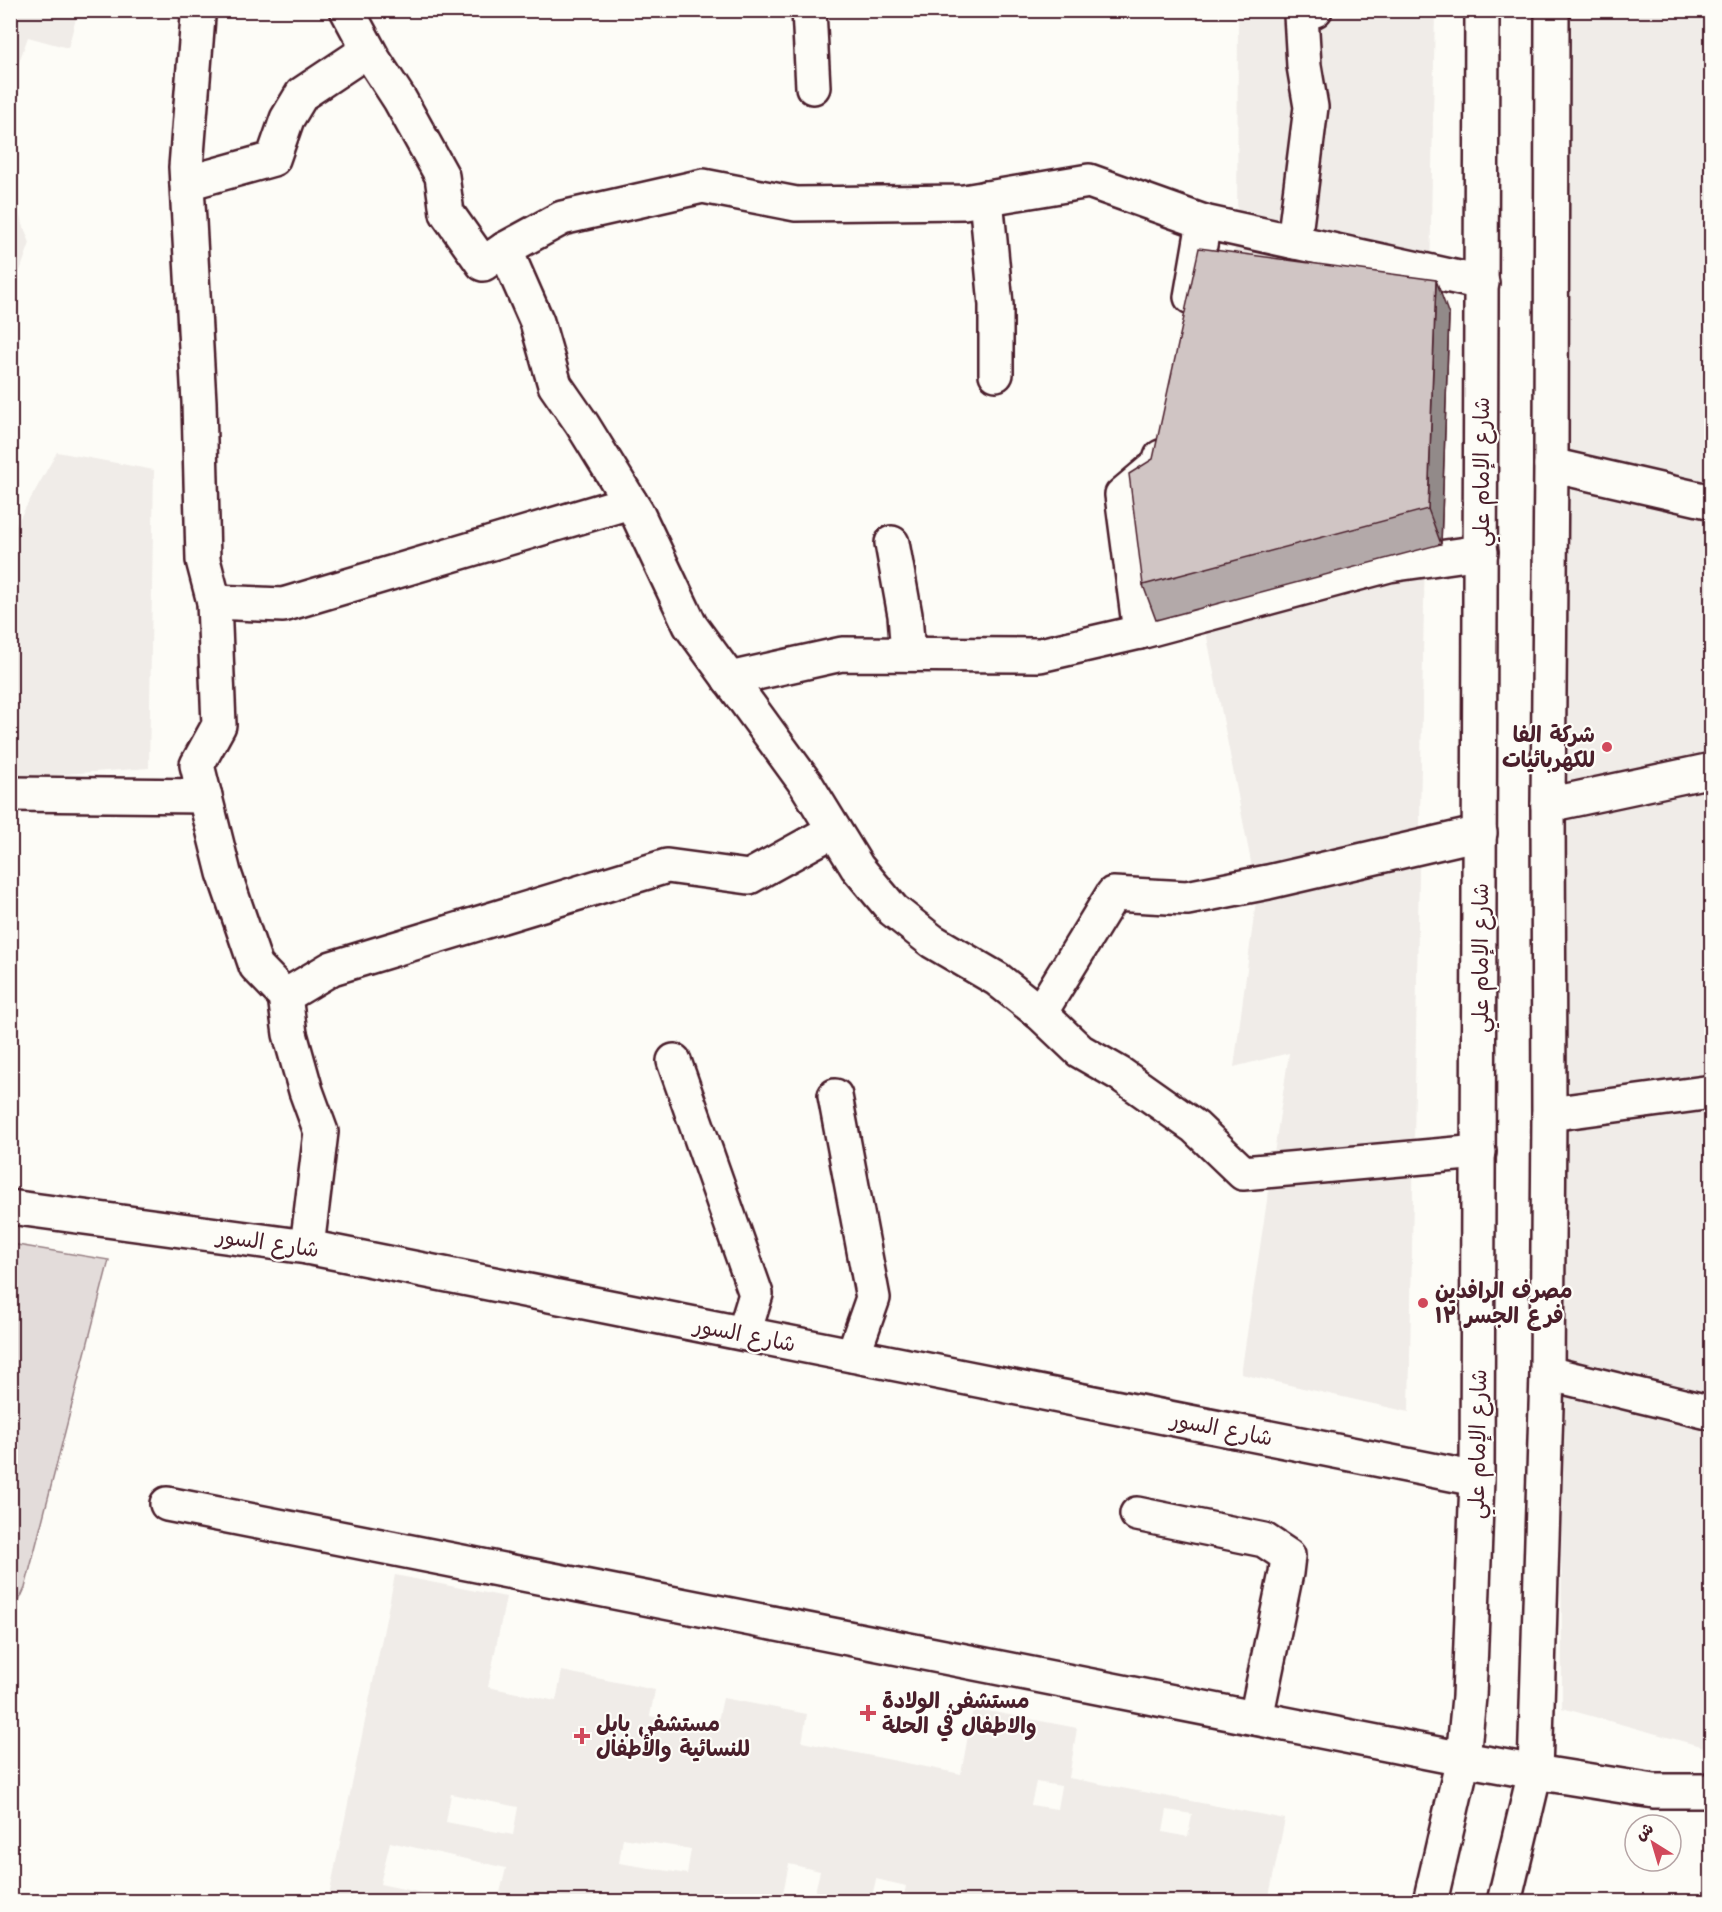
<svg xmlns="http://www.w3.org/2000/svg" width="1722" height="1912" font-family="'Comic Neue','Playpen Sans Arabic',sans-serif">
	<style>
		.built { fill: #f0ece8; fill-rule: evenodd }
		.green { fill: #e3dcda; stroke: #967e82; stroke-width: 1.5 }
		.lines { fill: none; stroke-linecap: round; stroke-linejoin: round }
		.minor-casing { stroke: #4a1f2b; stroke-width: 38 }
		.major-casing { stroke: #4a1f2b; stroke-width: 38 }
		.minor { stroke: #fdfcf7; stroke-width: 33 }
		.major { stroke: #fdfcf7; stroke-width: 33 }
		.wall { fill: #b3a9a9; stroke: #4a1f2b; stroke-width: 1.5 }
		.shaded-wall { fill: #928a89; stroke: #4a1f2b; stroke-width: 1.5 }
		.building { fill: #d0c5c4; stroke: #4a1f2b; stroke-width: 1.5 }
		.poi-dot { fill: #d1495b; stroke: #fdfcf7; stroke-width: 2 }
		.labels { text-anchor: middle; stroke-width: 4.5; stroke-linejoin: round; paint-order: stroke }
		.street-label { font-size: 22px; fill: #4a1f2b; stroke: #fdfcf7 }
		.poi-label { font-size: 22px; font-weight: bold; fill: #4a1f2b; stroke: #fdfcf7; text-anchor: start }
	</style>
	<rect width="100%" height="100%" fill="#fdfcf7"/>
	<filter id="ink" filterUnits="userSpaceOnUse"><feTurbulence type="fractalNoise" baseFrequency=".0167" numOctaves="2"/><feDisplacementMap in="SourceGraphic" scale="12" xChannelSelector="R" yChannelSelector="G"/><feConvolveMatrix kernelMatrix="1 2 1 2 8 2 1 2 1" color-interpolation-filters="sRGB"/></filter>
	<g filter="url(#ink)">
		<!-- built -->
		<g class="built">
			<polygon points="11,10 78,11 68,48 28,37 11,84"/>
			<polygon points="1238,11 1435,11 1409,1412 1241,1374 1289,1053 1234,1067 1257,893 1167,432 1237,243"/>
			<polygon points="1556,11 1711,11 1711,1749 1562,1708"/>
			<polygon points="11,193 30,243 11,296 10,296"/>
			<polygon points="57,452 154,470 149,768 11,778 10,529 13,530"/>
			<path d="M395,1575L506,1597L488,1687L556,1701L562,1671L655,1690L650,1716L716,1730L723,1698L807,1714L802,1742L961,1774L973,1708L1077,1728L1069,1778L1285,1819L1268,1901H903L906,1886L876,1879L871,1901L631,1902L608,1897L607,1902L498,1901L506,1868L390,1842L380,1884L460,1901H328ZM1036,1782L1061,1786L1057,1809L1031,1805ZM451,1794L518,1807L513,1835L446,1822ZM1167,1810L1192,1814L1188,1837L1163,1832ZM623,1838L691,1849L687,1874L619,1863ZM789,1864L820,1871L813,1900L783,1893Z"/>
		</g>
		<!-- green -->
		<polygon class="green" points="11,1244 109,1260 25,1588 11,1619"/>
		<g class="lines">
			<defs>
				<g id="minor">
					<polyline points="197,10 198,17 186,167 199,402 203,560 214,602 219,725 197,765 224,873 256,966 285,996 290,1034 306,1091 321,1132 307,1247"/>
					<polyline points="347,10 374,60 400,100 442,176 447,213 483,264 505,249 562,218 703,186 796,204 964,202 1089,181 1204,222 1482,283"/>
					<polyline points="809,10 813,87"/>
					<polyline points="187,183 273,159 287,119 302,94 368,50"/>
					<polyline points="986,198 996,305 996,374"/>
					<polyline points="1294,242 1311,107 1304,66 1301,15 1315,10"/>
					<polyline points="505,249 537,322 555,385 582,424 637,513 690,625 806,784 857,867 893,910 932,941 997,979 1040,1013 1080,1051 1120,1074 1195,1127 1243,1173 1479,1152"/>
					<polyline points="1191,297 1204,222"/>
					<polyline points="1551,465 1712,502"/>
					<polyline points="892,543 905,615 908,654"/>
					<polyline points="214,602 283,605 630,502"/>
					<polyline points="1140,632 1122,495 1159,464 1161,457"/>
					<polyline points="729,679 842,654 1040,655 1140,632 1389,565 1481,552"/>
					<polyline points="10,794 205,796"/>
					<polyline points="1548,805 1712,770"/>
					<polyline points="285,996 332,968 667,866 749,877 834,830"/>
					<polyline points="1040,1013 1113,894 1187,898 1268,882 1480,833"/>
					<polyline points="674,1061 756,1294 744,1333"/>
					<polyline points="835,1096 873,1298 853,1355"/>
					<polyline points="1549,1114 1712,1092"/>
					<polyline points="10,1207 307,1247 1477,1479"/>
					<polyline points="1547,1373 1712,1413"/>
					<polyline points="167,1504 1463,1759"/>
					<polyline points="1137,1514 1264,1540 1288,1556 1286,1573 1256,1718"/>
					<polyline points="1535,1772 1654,1791 1712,1791"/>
				</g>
				<g id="major">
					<polyline points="1463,1759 1535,1772"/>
					<polyline points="1430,1902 1463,1759 1469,1697 1477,1479 1482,10"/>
					<polyline points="1504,1902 1535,1772 1547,1373 1549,1114 1548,805 1551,465 1552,10"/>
				</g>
			</defs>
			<!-- minor casing -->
			<use href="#minor" class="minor-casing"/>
			<!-- major casing -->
			<use href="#major" class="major-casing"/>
			<!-- minor -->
			<use href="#minor" class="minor"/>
			<!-- major -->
			<use href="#major" class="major"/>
		</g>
		<!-- wall -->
		<polygon class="wall" points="1449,315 1441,544 1156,620 1143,585"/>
		<!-- shaded-wall -->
		<polygon class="shaded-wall" points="1436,280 1449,315 1441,544 1428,509"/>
		<!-- building -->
		<polygon class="building" points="1199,248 1436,280 1428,509 1143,585 1129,474 1153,459"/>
	</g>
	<!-- markers -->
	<g class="poi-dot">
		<circle cx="1607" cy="747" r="6"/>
		<circle cx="1423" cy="1303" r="6"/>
		<path d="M865 1704h6v6h6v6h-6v6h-6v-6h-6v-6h6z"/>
		<path d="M579 1727h6v6h6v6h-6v6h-6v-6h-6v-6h6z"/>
	</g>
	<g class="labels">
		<!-- street labels -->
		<g class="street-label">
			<text transform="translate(1481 472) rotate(-90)" y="8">شارع الإمام علي</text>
			<text transform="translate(1480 958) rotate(-90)" y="8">شارع الإمام علي</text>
			<text transform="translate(268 1242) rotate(8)" y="8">شارع السور</text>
			<text transform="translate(745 1334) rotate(11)" y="8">شارع السور</text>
			<text transform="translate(1222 1428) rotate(11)" y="8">شارع السور</text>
			<text transform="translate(1477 1444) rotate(-89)" y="8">شارع الإمام علي</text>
		</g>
		<!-- poi labels -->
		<g class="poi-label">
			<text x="1595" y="742" text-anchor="end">شركة الفا<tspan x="1595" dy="25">للكهربائيات</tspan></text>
			<text x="1435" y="1298">مصرف الرافدين<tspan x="1435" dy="25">فرع الجسر ١٣</tspan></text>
			<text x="882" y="1708">مستشفى الولادة<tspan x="882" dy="25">والاطفال في الحلة</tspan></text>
			<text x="596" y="1731">مستشفى بابل<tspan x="596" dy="25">للنسائية والأطفال</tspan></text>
		</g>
	</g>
	<!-- margin -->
	<rect width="1722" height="1912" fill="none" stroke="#fdfcf7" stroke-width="36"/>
	<rect x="18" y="18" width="1686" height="1876" fill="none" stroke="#4a1f2b" stroke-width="2" filter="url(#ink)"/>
	<!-- north arrow -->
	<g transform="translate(1653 1843) rotate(323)"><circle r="28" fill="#fdfcf7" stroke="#b5a4a5" stroke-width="1.5"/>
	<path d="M0-4.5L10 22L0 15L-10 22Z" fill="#d1495b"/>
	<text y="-9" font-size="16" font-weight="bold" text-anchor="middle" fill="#4a1f2b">ش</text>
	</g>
</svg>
